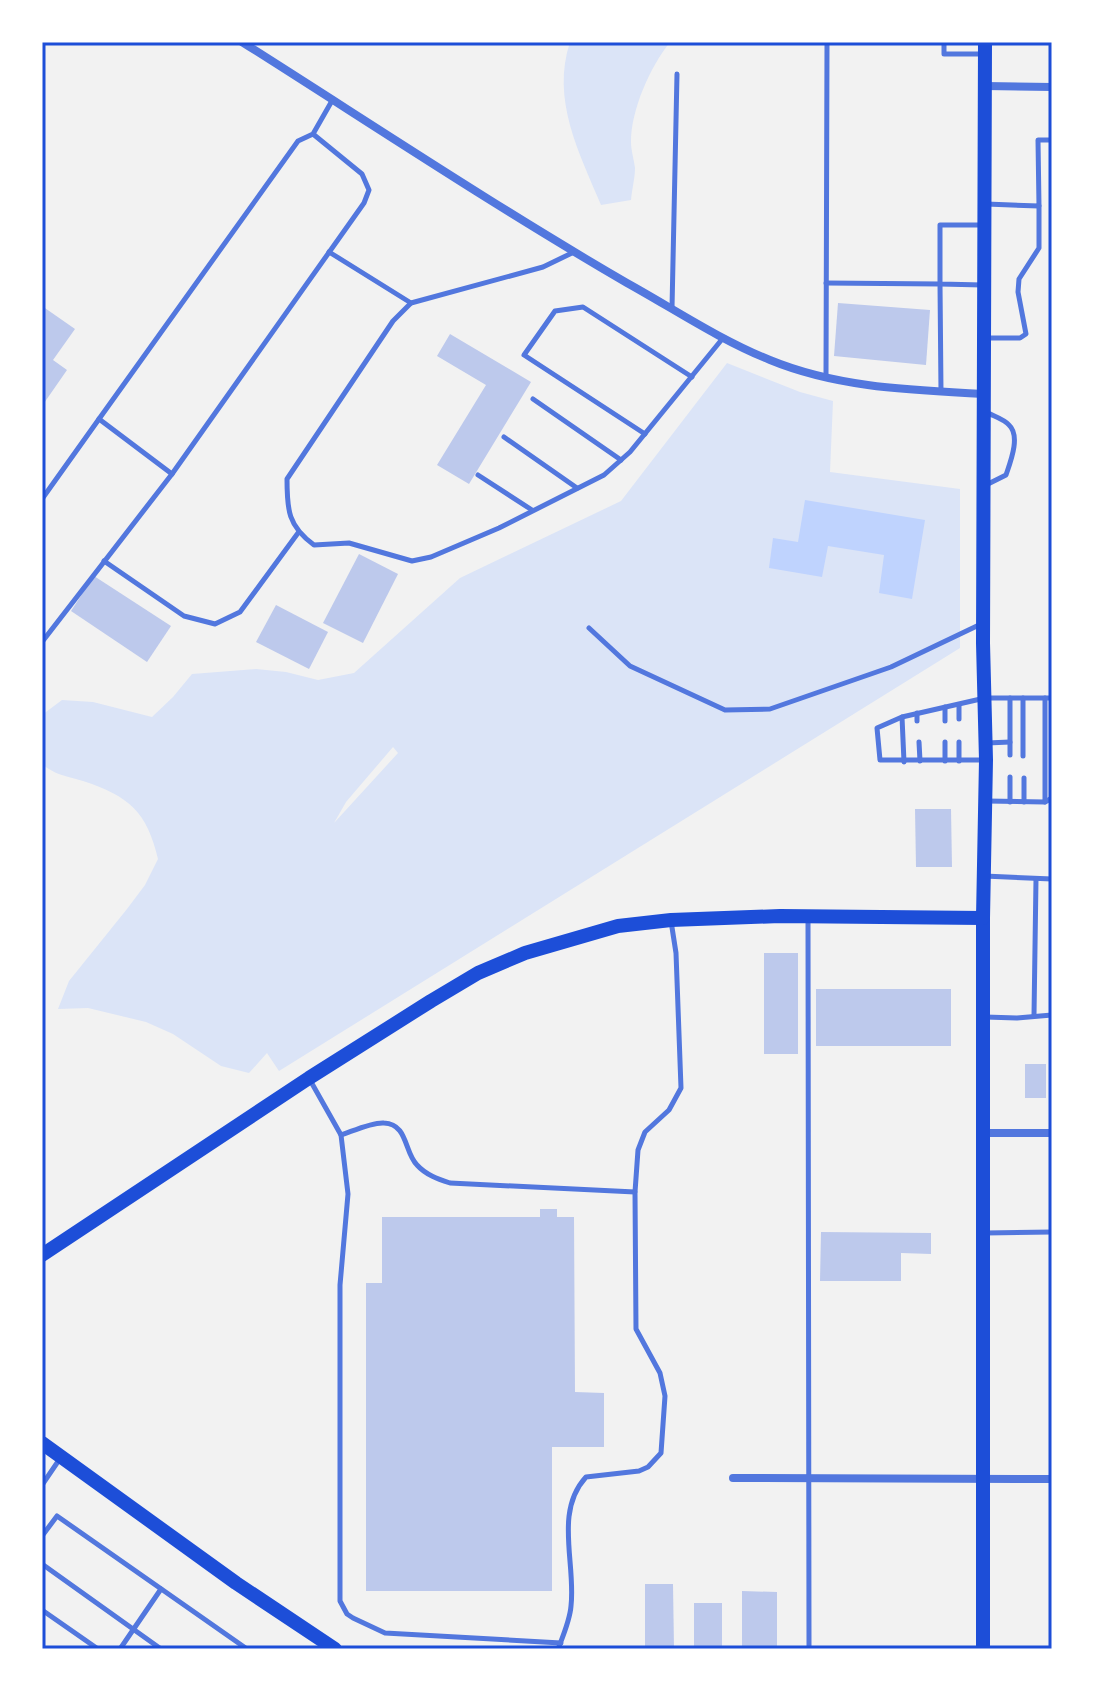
<svg xmlns="http://www.w3.org/2000/svg" width="1094" height="1691" font-family="Mulish,sans-serif">
	<style>
		.green { fill: #dbe4f7; fill-rule: evenodd }
		.water { fill: #bfd3fe }
		.building { fill: #bdc9ec }
		.lines { fill: none; stroke-linecap: round; stroke-linejoin: round }
		.service { stroke: #5277de; stroke-width: 5 }
		.minor { stroke: #5277de; stroke-width: 8 }
		.secondary { stroke: #1d4ed8; stroke-width: 14 }
		.primary { stroke: #1d4ed8; stroke-width: 14 }
		.neatline { fill: none; stroke: #1d4ed8; stroke-width: 3 }
	</style>
	<rect width="100%" height="100%" fill="#f2f2f2"/>
	<!-- green -->
	<g class="green">
		<path d="M570,42H670C650,67 631,110 631,142C631,151 634,159 635,168C635,178 632,189 631,200L601,205C579,152 551,100 570,42Z"/>
		<path d="M727,363L800,392L833,401L830,472L960,489V648L279,1071L267,1053L249,1073L221,1066L173,1034L146,1022L88,1008L58,1009L69,981L127,909L145,885L158,859C147,812 129,796 83,781C66,776 55,775 42,764V715L62,700L93,702L152,717L173,697L192,674L256,669L286,672L318,680L354,673L460,578L621,501ZM393,747L398,753L334,823L346,802Z"/>
	</g>
	<!-- water -->
	<polygon class="water" points="805,500 925,520 912,599 879,593 884,555 828,546 822,577 769,568 773,538 798,542"/>
	<!-- building -->
	<g class="building">
		<polygon points="838,303 930,310 926,365 834,356"/>
		<polygon points="42,306 75,329 53,360 67,370 42,406"/>
		<polygon points="450,334 531,382 469,484 437,465 486,385 437,356"/>
		<polygon points="359,554 398,574 363,643 323,623"/>
		<polygon points="94,576 171,626 147,662 71,611"/>
		<polygon points="276,605 328,632 309,669 256,642"/>
		<polygon points="915,809 951,809 952,867 916,867"/>
		<rect x="764" y="953" width="34" height="101"/>
		<rect x="816" y="989" width="135" height="57"/>
		<rect x="1025" y="1064" width="21" height="34"/>
		<polygon points="540,1209 557,1209 557,1217 574,1217 575,1392 604,1393 604,1447 552,1447 552,1591 366,1591 366,1283 382,1283 382,1217 540,1217"/>
		<polygon points="821,1232 931,1233 931,1254 901,1253 901,1281 820,1281"/>
		<polygon points="645,1584 673,1584 674,1649 645,1649"/>
		<polygon points="742,1591 777,1592 777,1649 742,1649"/>
		<rect x="694" y="1603" width="28" height="46"/>
	</g>
	<g class="lines">
		<!-- service -->
		<g class="service">
			<polyline points="944,42 944,54 984,54"/>
			<polyline points="313,134 362,174 369,190 364,203 172,474 99,419 298,141 313,134 333,99"/>
			<polyline points="986,204 1039,206 1038,140 1052,140"/>
			<polyline points="329,252 411,303"/>
			<path d="M574,252L543,267L411,303L393,321L287,479C287,510 288,526 314,545L349,543L412,561L431,557L499,528L604,475L630,452L723,338"/>
			<polyline points="826,283 940,284 941,392"/>
			<polyline points="983,285 940,284 940,225 984,225"/>
			<polyline points="672,308 677,74"/>
			<polyline points="986,338 1020,338 1026,334 1018,292 1019,279 1039,248 1039,206"/>
			<polyline points="826,377 827,42"/>
			<polyline points="533,399 621,460"/>
			<polyline points="645,434 524,355 555,311 583,307 692,377"/>
			<polyline points="504,437 577,488"/>
			<polyline points="478,475 532,510"/>
			<path d="M986,485L1006,475C1010,463 1021,436 1009,425C1004,419 993,416 986,412"/>
			<polyline points="42,499 99,419"/>
			<polyline points="104,561 184,616 215,624 240,612 298,533"/>
			<polyline points="589,628 630,666 725,710 770,709 891,667 979,625"/>
			<polyline points="42,642 172,474"/>
			<polyline points="1010,698 1010,755"/>
			<polyline points="1023,698 1023,756"/>
			<polyline points="959,705 959,719"/>
			<polyline points="917,713 917,721"/>
			<polyline points="902,717 904,762"/>
			<polyline points="945,721 945,707"/>
			<polyline points="919,742 920,761"/>
			<polyline points="987,743 1010,742"/>
			<polyline points="985,760 880,760 877,728 902,717 985,698 1052,698"/>
			<polyline points="945,761 945,742"/>
			<polyline points="959,761 959,742"/>
			<polyline points="1024,778 1024,802"/>
			<polyline points="986,801 1045,802 1045,698"/>
			<polyline points="1010,802 1010,777"/>
			<polyline points="1045,802 1052,798"/>
			<polyline points="984,876 1052,879"/>
			<polyline points="808,918 809,1649"/>
			<polyline points="1034,1015 1036,879"/>
			<polyline points="985,1017 1017,1018 1052,1015"/>
			<polyline points="310,1080 341,1135 348,1194 340,1285 340,1601 347,1614 353,1618 385,1633 561,1643"/>
			<path d="M341,1135C353,1131 372,1122 384,1123C408,1124 404,1152 417,1165C426,1175 438,1179 450,1183L635,1192"/>
			<polyline points="985,1233 1052,1232"/>
			<polyline points="42,1485 59,1460"/>
			<polyline points="42,1536 57,1516 247,1649"/>
			<polyline points="42,1564 161,1649"/>
			<polyline points="42,1610 98,1649"/>
			<polyline points="120,1649 161,1589"/>
			<path d="M558,1649C563,1636 570,1620 571,1606C576,1563 554,1512 586,1477L639,1471L648,1467L661,1453L665,1396L660,1373L636,1329L635,1192L638,1150L645,1132L669,1110L681,1088L676,953L671,921"/>
		</g>
		<!-- minor -->
		<g class="minor">
			<path d="M242,42C370,123 496,207 627,283C674,309 720,340 770,360C838,388 912,390 985,394"/>
			<polyline points="985,86 1052,87"/>
			<polyline points="984,1133 1052,1133"/>
			<polyline points="733,1478 1052,1479"/>
		</g>
		<!-- secondary -->
		<g class="secondary">
			<polyline points="983,918 983,1649"/>
			<polyline points="42,1443 236,1583 335,1649"/>
		</g>
		<!-- primary -->
		<polyline class="primary" points="42,1255 309,1078 431,1001 478,973 525,953 618,926 671,920 780,916 983,918 986,760 983,643 985,42"/>
	</g>
	<!-- border -->
	<rect width="1094" height="1691" fill="none" stroke="#ffffff" stroke-width="88"/>
	<rect x="44" y="44" width="1006" height="1603" class="neatline"/>
</svg>
